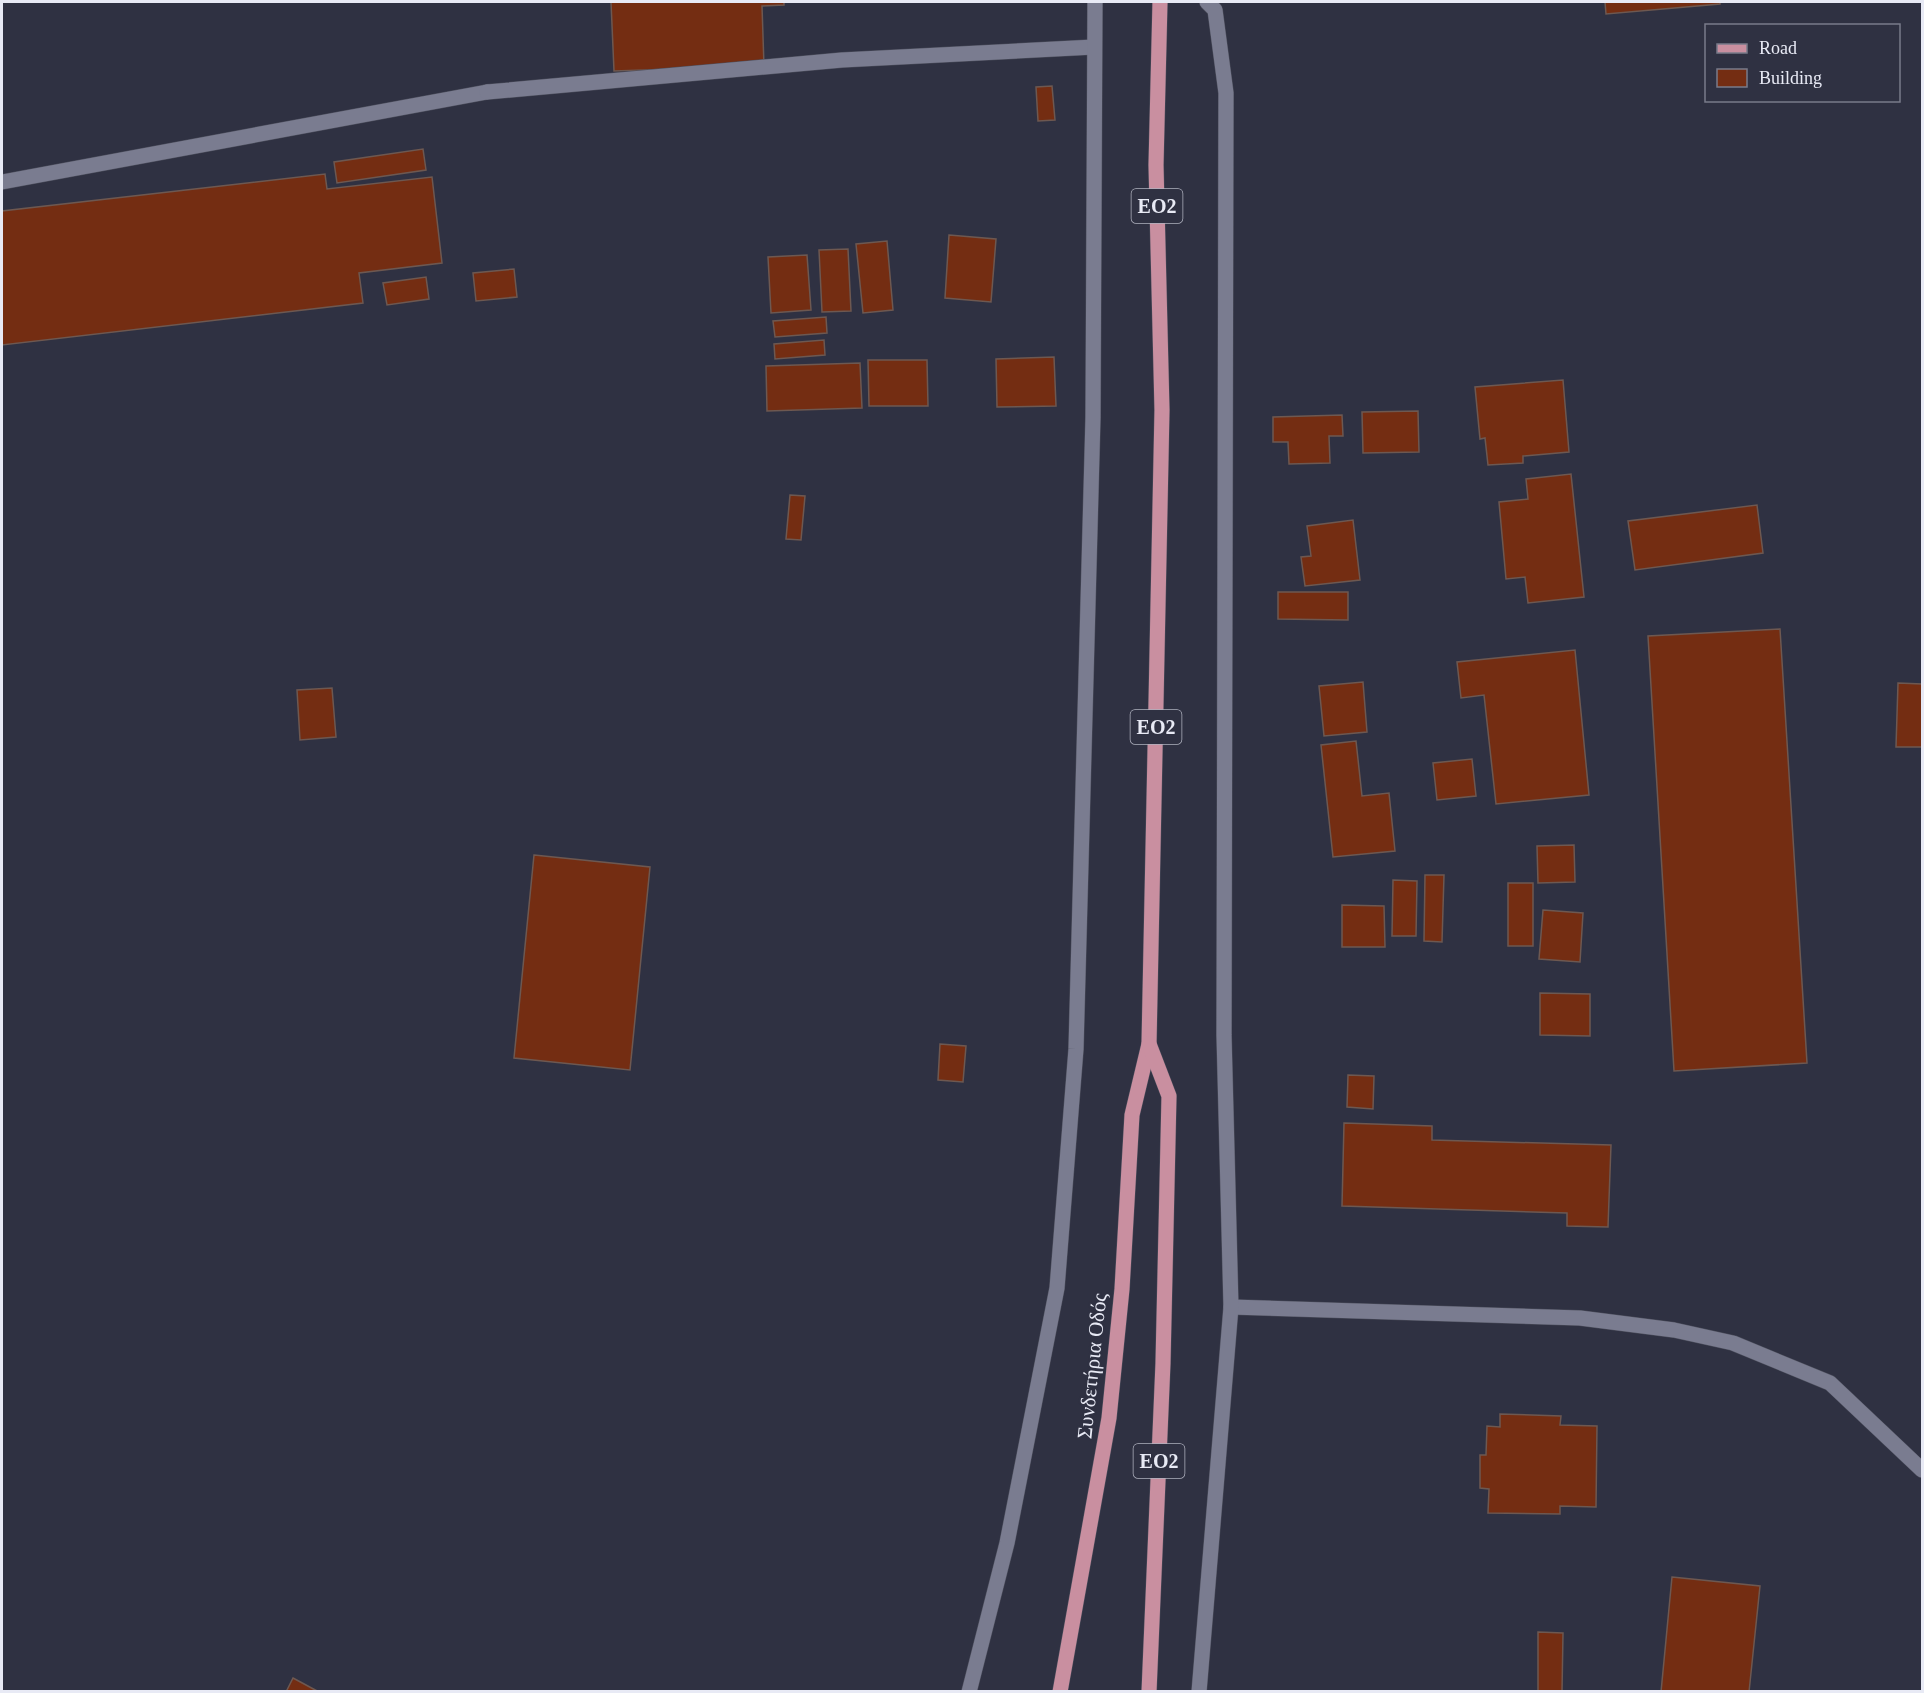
<svg xmlns="http://www.w3.org/2000/svg" width="1924" height="1693" font-family="Georgia,serif">
	<style>
		.building { fill: #742d12; stroke: #6d5851; stroke-width: 1.5 }
		.lines { fill: none; stroke-linecap: round; stroke-linejoin: round }
		.lane-casing { stroke: #4d4f5d; stroke-width: 16 }
		.street-casing { stroke: #4d4f5d; stroke-width: 16 }
		.primary-casing { stroke: #4d4f5d; stroke-width: 16 }
		.lane { stroke: #7a7c90; stroke-width: 15 }
		.street { stroke: #7a7c90; stroke-width: 15 }
		.primary { stroke: #c98fa0; stroke-width: 15 }
		.labels { text-anchor: middle; stroke-width: 4.5; stroke-linejoin: round; paint-order: stroke }
		.shield { fill: #2f3142; stroke: #b0b2bf; stroke-width: 1.5 }
		.shield-label { font-size: 20px; font-weight: bold; fill: #e8eaf5 }
		.street-label { font-size: 21px; fill: #e8eaf5; stroke: #2f3142 }
	</style>
	<rect width="100%" height="100%" fill="#2f3142"/>
	<!-- building -->
	<g class="building">
		<polygon points="611,2 784,2 784,5 762,6 764,66 614,71"/>
		<polygon points="1605,2 1720,2 1720,4 1606,14"/>
		<polygon points="1052,86 1055,120 1038,121 1036,87"/>
		<polygon points="423,149 426,170 337,183 334,162"/>
		<polygon points="325,174 327,189 432,177 442,263 359,273 363,303 2,345 2,211"/>
		<polygon points="949,235 996,239 991,302 945,298"/>
		<polygon points="887,241 893,310 863,313 856,244"/>
		<polygon points="848,249 851,311 822,312 819,250"/>
		<polygon points="807,255 811,310 771,313 768,257"/>
		<polygon points="514,269 517,297 476,301 473,273"/>
		<polygon points="426,277 429,299 387,305 383,283"/>
		<polygon points="826,317 827,333 775,337 773,321"/>
		<polygon points="824,340 825,355 775,359 774,344"/>
		<polygon points="1054,357 1056,406 997,407 996,359"/>
		<polygon points="868,360 927,360 928,406 869,406"/>
		<polygon points="860,363 862,408 767,411 766,366"/>
		<polygon points="1563,380 1569,452 1523,456 1523,463 1488,465 1485,438 1480,439 1475,387"/>
		<polygon points="1418,411 1419,452 1363,453 1362,412"/>
		<polygon points="1342,415 1343,436 1329,436 1330,463 1289,464 1288,442 1273,442 1273,417"/>
		<polygon points="1571,474 1584,597 1528,603 1525,577 1506,579 1499,502 1528,499 1526,479"/>
		<polygon points="790,495 805,496 801,540 786,539"/>
		<polygon points="1757,505 1763,553 1635,570 1628,521"/>
		<polygon points="1353,520 1360,580 1305,586 1301,557 1311,556 1307,526"/>
		<polygon points="1278,592 1348,592 1348,620 1278,619"/>
		<polygon points="1780,629 1807,1063 1674,1071 1648,636"/>
		<polygon points="1575,650 1589,795 1496,804 1484,695 1461,698 1457,662"/>
		<polygon points="1363,682 1367,732 1324,736 1319,686"/>
		<polygon points="1898,683 1922,684 1922,747 1896,747"/>
		<polygon points="332,688 336,737 300,740 297,690"/>
		<polygon points="1356,741 1362,796 1389,793 1395,851 1333,857 1321,745"/>
		<polygon points="1472,759 1476,796 1437,800 1433,763"/>
		<polygon points="1574,845 1575,882 1538,883 1537,846"/>
		<polygon points="534,855 650,867 630,1070 514,1058"/>
		<polygon points="1425,875 1444,875 1442,942 1424,941"/>
		<polygon points="1393,880 1417,881 1416,936 1392,936"/>
		<rect x="1508" y="883" width="25" height="63"/>
		<polygon points="1342,905 1384,906 1385,947 1342,947"/>
		<polygon points="1543,910 1583,913 1580,962 1539,959"/>
		<polygon points="1540,993 1590,994 1590,1036 1540,1035"/>
		<polygon points="940,1044 966,1046 963,1082 938,1080"/>
		<polygon points="1348,1075 1374,1076 1373,1109 1347,1107"/>
		<polygon points="1344,1123 1432,1126 1432,1140 1611,1145 1608,1227 1567,1226 1567,1213 1342,1206"/>
		<polygon points="1500,1414 1561,1416 1560,1425 1597,1426 1596,1507 1560,1506 1560,1514 1488,1513 1489,1489 1480,1488 1480,1455 1486,1455 1487,1426 1500,1427"/>
		<polygon points="1672,1577 1760,1586 1749,1692 1661,1692"/>
		<polygon points="1538,1632 1563,1633 1562,1692 1538,1692"/>
		<polygon points="293,1678 319,1692 286,1692"/>
	</g>
	<g class="lines">
		<defs>
			<polyline id="lane" points="2,182 487,92"/>
			<g id="street">
				<polyline points="487,92 842,60 1094,47"/>
				<polyline points="1231,1307 1580,1318 1674,1330 1733,1343 1830,1383 1922,1470"/>
				<polyline points="969,1692 1007,1543 1057,1288 1076,1049 1093,417 1095,2"/>
				<polyline points="1199,1692 1231,1307 1224,1035 1226,93 1215,10 1207,2"/>
			</g>
			<g id="primary">
				<polyline points="1060,1692 1109,1418 1122,1289 1132,1115 1149,1044 1162,410 1156,165 1160,2"/>
				<polyline points="1149,1692 1163,1363 1169,1096 1149,1044"/>
			</g>
		</defs>
		<!-- lane casing -->
		<use href="#lane" class="lane-casing"/>
		<!-- street casing -->
		<use href="#street" class="street-casing"/>
		<!-- primary casing -->
		<use href="#primary" class="primary-casing"/>
		<!-- lane -->
		<use href="#lane" class="lane"/>
		<!-- street -->
		<use href="#street" class="street"/>
		<!-- primary -->
		<use href="#primary" class="primary"/>
	</g>
	<g class="labels">
		<!-- shield labels -->
		<g class="shield">
			<rect x="1131.5" y="189" width="51" height="34" rx="4.5"/>
			<rect x="1130.5" y="710" width="51" height="34" rx="4.5"/>
			<rect x="1133.5" y="1444" width="51" height="34" rx="4.5"/>
		</g>
		<g class="shield-label">
			<text x="1157" y="213">ΕΟ2</text>
			<text x="1156" y="734">ΕΟ2</text>
			<text x="1159" y="1468">ΕΟ2</text>
		</g>
		<!-- street labels -->
		<g class="street-label">
			<text transform="translate(1092 1366) rotate(-84)" y="7">Συνδετήρια Οδός</text>
		</g>
	</g>
	<!-- border -->
	<rect width="1924" height="1693" fill="none" stroke="#e8eaf5" stroke-width="6"/>
	<!-- legend -->
	<rect x="1705" y="24" width="195" height="78" fill="#2f3142" stroke="#797b8a" stroke-width="1.5"/>
	<rect x="1717" y="44" width="30" height="9" fill="#c98fa0" stroke="#797b8a" stroke-width="1.5"/>
	<text x="1759" y="54" font-size="18" fill="#e8eaf5">Road</text>
	<rect x="1717" y="69" width="30" height="18" fill="#742d12" stroke="#797b8a" stroke-width="1.5"/>
	<text x="1759" y="84" font-size="18" fill="#e8eaf5">Building</text>
</svg>
